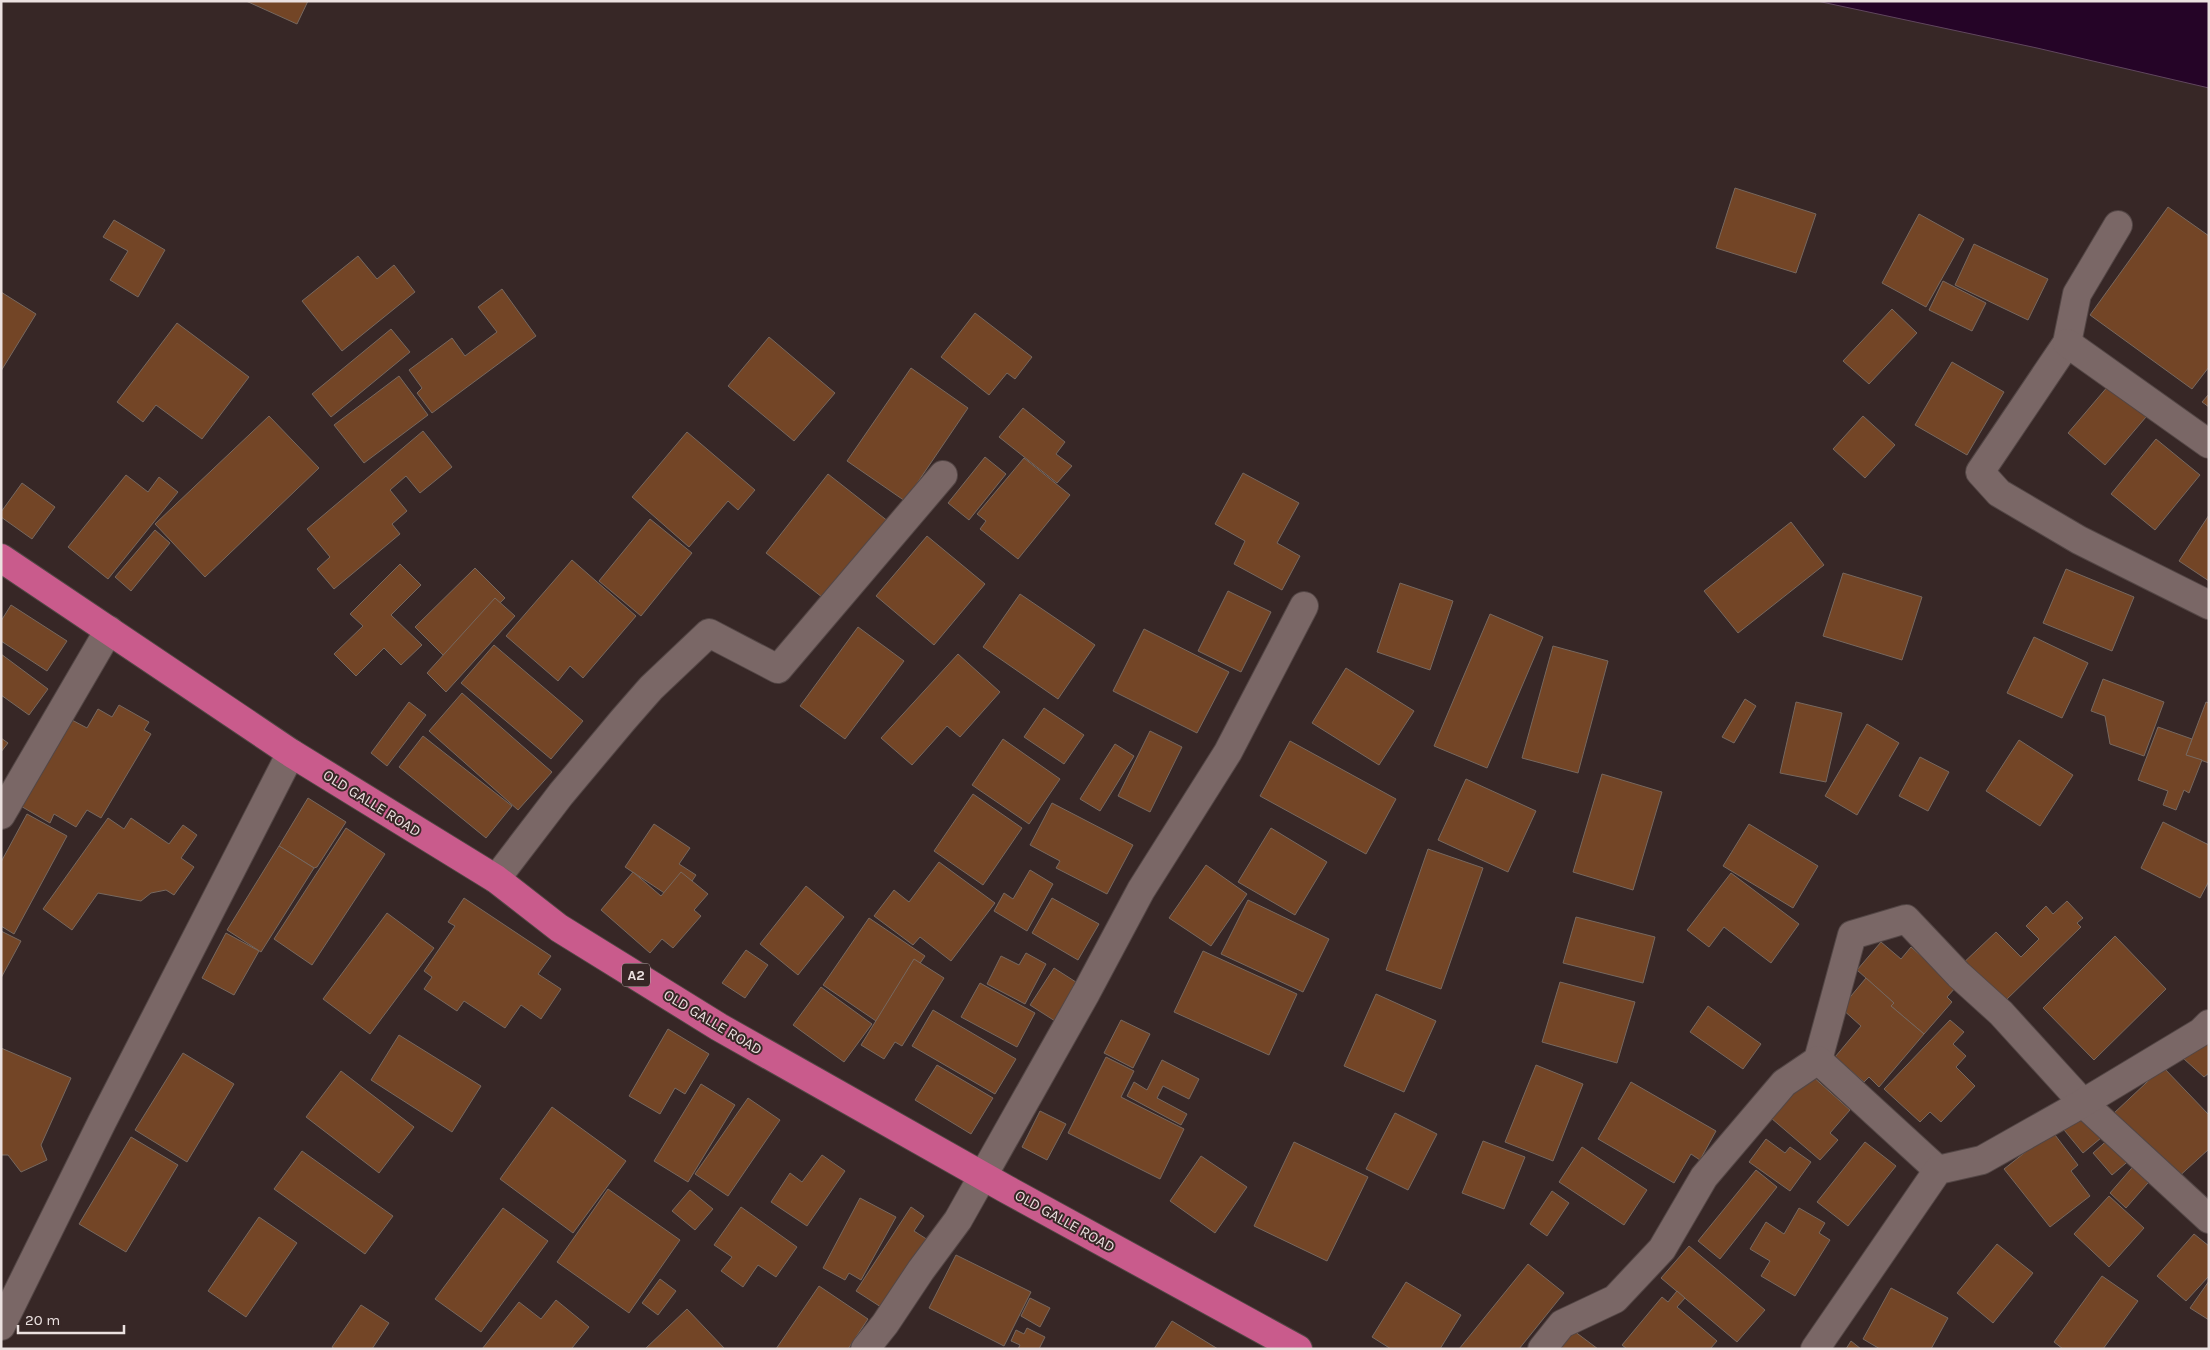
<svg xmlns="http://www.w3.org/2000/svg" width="2210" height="1350" font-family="Karla,sans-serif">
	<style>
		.water { fill: #250427; stroke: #60465e }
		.building { fill: #734526; stroke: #77685f }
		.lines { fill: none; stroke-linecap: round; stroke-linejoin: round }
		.minor-casing { stroke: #534645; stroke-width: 30 }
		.trunk-casing { stroke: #534645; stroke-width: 30 }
		.minor { stroke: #7a6766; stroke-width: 28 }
		.trunk { stroke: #c95b8c; stroke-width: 28 }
		.labels { text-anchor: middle; stroke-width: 4; stroke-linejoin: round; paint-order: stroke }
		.shield { fill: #372726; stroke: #b5a9a8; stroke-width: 1 }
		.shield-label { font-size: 14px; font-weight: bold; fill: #ebe1e0 }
		.street-label { font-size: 15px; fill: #ebe1e0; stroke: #372726 }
	</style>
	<rect width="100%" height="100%" fill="#372726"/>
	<!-- water -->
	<polygon class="water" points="1817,1 2209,1 2209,88 2037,48"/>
	<!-- building -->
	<g class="building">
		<polygon points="246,1 308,1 297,24"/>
		<polygon points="1735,188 1816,214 1796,273 1716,248"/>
		<polygon points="2168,207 2209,236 2209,367 2192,389 2090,315"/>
		<polygon points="1919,214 1964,239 1926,307 1882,283"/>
		<polygon points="114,220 165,250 138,297 110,280 128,251 103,237"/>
		<polygon points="1974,244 2048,279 2028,320 1955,285"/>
		<polygon points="358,256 377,279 394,265 415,292 342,351 302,301"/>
		<polygon points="1943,281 1986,303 1972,331 1929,310"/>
		<polygon points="502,289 536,336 432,413 417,393 422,388 409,370 452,338 465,356 497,332 478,307"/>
		<polygon points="1,292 36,314 1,371"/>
		<polygon points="1892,309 1917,333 1869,384 1843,361"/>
		<polygon points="975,313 1032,357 1015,379 1007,373 989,395 941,357"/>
		<polygon points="177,323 249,377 202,439 156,405 143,422 117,402"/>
		<polygon points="391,329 410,352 331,417 312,394"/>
		<polygon points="769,337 835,393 794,441 728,386"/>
		<polygon points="1952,362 2004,392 1967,455 1915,425"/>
		<polygon points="911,368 968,408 905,501 847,461"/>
		<polygon points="399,376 428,415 364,463 334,425"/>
		<polygon points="2109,385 2146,417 2105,465 2068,433"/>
		<polygon points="2209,394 2209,407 2202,402"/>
		<polygon points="1023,408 1065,442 1056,454 1072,466 1057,483 999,437"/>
		<polygon points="269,416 319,468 205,577 155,524"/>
		<polygon points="1863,416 1895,445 1865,478 1833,449"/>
		<polygon points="423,431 452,467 420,493 406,476 390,490 407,511 392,524 400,534 334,589 317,569 330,557 307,529"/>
		<polygon points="687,432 755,490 738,510 728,501 689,547 632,497"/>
		<polygon points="2156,439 2200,475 2155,530 2111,494"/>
		<polygon points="985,457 1006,474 969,520 948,503"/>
		<polygon points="1024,458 1070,495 1018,559 980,529 986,521 977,514"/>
		<polygon points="1243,473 1299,503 1277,543 1300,556 1282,590 1234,564 1245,541 1215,524"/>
		<polygon points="828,474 889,522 827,601 766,553"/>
		<polygon points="126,475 148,492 159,477 178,492 108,579 68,547"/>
		<polygon points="22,483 55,507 32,539 1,517 1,512"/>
		<polygon points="2209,515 2209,581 2179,561"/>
		<polygon points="650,519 692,553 641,616 599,581"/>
		<polygon points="1791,522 1824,565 1738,633 1704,591"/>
		<polygon points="155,530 170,543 131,591 115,577"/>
		<polygon points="927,536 985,584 934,645 876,596"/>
		<polygon points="572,560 636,616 583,678 570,666 558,681 506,636"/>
		<polygon points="400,564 421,585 391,615 422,645 401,665 384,648 356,676 334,654 363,626 350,614"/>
		<polygon points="475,568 505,598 445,657 415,627"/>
		<polygon points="2066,569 2134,597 2112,651 2043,623"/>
		<polygon points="1843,573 1922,597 1902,660 1823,636"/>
		<polygon points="1400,583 1453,601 1430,670 1377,652"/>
		<polygon points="1228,591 1271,612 1241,672 1198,651"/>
		<polygon points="1020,594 1095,645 1058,699 983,647"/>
		<polygon points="495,598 515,616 446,692 427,673"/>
		<polygon points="11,605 67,641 47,671 1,641 1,621"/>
		<polygon points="1490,614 1543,637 1487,768 1434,746"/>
		<polygon points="858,627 904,661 845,739 800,706"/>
		<polygon points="1144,629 1229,672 1197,733 1113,691"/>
		<polygon points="2034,637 2088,663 2062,718 2007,693"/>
		<polygon points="494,645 583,721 551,759 461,683"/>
		<polygon points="1553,646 1608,661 1578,773 1522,758"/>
		<polygon points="1,654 48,689 29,715 1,695"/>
		<polygon points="958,654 1000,692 960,737 947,726 912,765 881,738"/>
		<polygon points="1346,668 1414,711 1379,765 1312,723"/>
		<polygon points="2103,679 2164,702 2144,756 2110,744 2105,716 2091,711"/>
		<polygon points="462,693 552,772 518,810 429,731"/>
		<polygon points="1745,699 1756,706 1734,743 1722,737"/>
		<polygon points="409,702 426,715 387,766 371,753"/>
		<polygon points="1796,702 1842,713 1826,782 1780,773"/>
		<polygon points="2206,702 2209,703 2209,763 2186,755"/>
		<polygon points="119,705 149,722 144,730 151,734 101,818 87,810 76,827 54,814 50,823 19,805 70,719 87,728 98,709 112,717"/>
		<polygon points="1044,708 1084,735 1064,764 1024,737"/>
		<polygon points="1867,724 1899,743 1857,815 1825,796"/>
		<polygon points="2158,727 2192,739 2186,755 2202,760 2189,793 2184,790 2176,810 2163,805 2168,791 2138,780"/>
		<polygon points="1150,731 1182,747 1150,812 1118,796"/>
		<polygon points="423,736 512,806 486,838 399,767"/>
		<polygon points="1,738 8,743 1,752"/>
		<polygon points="1003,739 1060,779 1029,824 972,785"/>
		<polygon points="2019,740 2073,775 2040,826 1986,791"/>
		<polygon points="1290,741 1396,799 1366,854 1260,796"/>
		<polygon points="1115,744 1134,756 1100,811 1080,799"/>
		<polygon points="1920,757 1949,772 1928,811 1899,796"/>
		<polygon points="1602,774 1662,792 1633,890 1573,872"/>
		<polygon points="1466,779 1536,811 1508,872 1438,840"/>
		<polygon points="973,794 1022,828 983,885 934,851"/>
		<polygon points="308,798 346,822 317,867 314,868 279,846"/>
		<polygon points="1052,803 1133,845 1107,894 1056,868 1060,861 1030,845"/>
		<polygon points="27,814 67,836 14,934 1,926 1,862"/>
		<polygon points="108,818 124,829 131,818 169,844 183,825 197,835 181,858 194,867 174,895 166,890 151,893 141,901 98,893 72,930 43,909"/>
		<polygon points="2163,822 2209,845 2209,881 2200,898 2141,868"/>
		<polygon points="654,824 690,848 679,864 696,875 678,902 625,867"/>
		<polygon points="1749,824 1818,866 1793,908 1723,866"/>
		<polygon points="346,828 385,854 312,965 274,939"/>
		<polygon points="1271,828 1327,862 1295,915 1238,882"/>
		<polygon points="279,846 314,868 261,952 227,930"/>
		<polygon points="1428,849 1483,868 1441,989 1386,970"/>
		<polygon points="939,862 995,903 951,961 920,937 913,945 874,916 894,890 909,902"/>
		<polygon points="1206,865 1247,894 1211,946 1169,918"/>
		<polygon points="1030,870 1053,884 1027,931 994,911 1004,893 1013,899"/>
		<polygon points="633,872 661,896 681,872 708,894 694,910 701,916 673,948 662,939 650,953 601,910"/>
		<polygon points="1731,873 1799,924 1771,963 1724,927 1709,947 1687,930"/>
		<polygon points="806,886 844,917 798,975 760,944"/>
		<polygon points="464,898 551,956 538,974 561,989 541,1019 521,1005 505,1028 464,1001 457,1011 424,989 432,977 424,971 455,926 448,922"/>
		<polygon points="1052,898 1099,924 1078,960 1032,933"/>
		<polygon points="1248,900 1329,939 1303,992 1221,954"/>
		<polygon points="2067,901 2083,918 2077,923 2081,927 2005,1001 1959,967 1996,932 2021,957 2039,939 2026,926 2046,906 2053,914"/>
		<polygon points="387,913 434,948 370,1034 323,999"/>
		<polygon points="1576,917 1655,937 1643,983 1563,963"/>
		<polygon points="869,918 925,956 879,1023 823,985"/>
		<polygon points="1,931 21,941 1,978"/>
		<polygon points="226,933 259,951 234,995 202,978"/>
		<polygon points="2115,936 2166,989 2094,1060 2043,1008"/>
		<polygon points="1881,942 1901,959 1911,947 1956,987 1947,997 1952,1002 1924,1034 1891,1006 1894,1003 1857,970"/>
		<polygon points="746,950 768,965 745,998 722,983"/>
		<polygon points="1203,951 1297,994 1269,1055 1174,1012"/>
		<polygon points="1026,953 1046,964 1025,1004 987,984 1001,956 1019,965"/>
		<polygon points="914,959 944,978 902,1046 895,1042 884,1059 861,1045"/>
		<polygon points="1054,968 1079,984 1055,1021 1030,1005"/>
		<polygon points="1866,978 1894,1003 1891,1006 1924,1034 1879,1087 1869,1077 1864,1082 1835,1057 1861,1026 1841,1008"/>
		<polygon points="1560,982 1635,1002 1617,1063 1542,1042"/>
		<polygon points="980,983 1035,1013 1017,1047 961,1017"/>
		<polygon points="821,987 872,1024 844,1062 793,1025"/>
		<polygon points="1376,994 1436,1021 1404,1092 1344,1066"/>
		<polygon points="1708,1006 1761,1044 1743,1069 1690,1032"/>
		<polygon points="933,1010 1016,1059 995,1094 912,1046"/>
		<polygon points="1121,1020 1150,1034 1133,1068 1104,1053"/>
		<polygon points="1950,1020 1964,1032 1953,1044 1966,1056 1956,1067 1975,1086 1941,1122 1930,1112 1920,1122 1884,1089"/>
		<polygon points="668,1029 709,1054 685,1094 675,1088 660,1114 629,1096"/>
		<polygon points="2209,1032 2209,1073 2204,1077 2184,1059"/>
		<polygon points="399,1035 481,1086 452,1132 371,1080"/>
		<polygon points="1,1048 71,1078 41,1145 47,1160 21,1172 8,1155 1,1155"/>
		<polygon points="183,1053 234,1084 187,1162 135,1130"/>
		<polygon points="1106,1057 1134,1071 1121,1097 1184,1129 1160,1179 1068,1133"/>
		<polygon points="1162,1060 1199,1079 1189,1099 1163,1086 1157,1098 1187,1114 1181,1125 1127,1096 1134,1082 1147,1090"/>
		<polygon points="937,1065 993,1098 971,1134 915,1100"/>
		<polygon points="1536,1065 1583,1084 1553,1161 1505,1142"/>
		<polygon points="2163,1067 2209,1115 2209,1149 2175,1180 2113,1114"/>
		<polygon points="341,1071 414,1127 379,1173 306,1117"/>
		<polygon points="1810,1074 1850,1110 1830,1133 1838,1140 1820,1160 1771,1118"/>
		<polygon points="1631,1082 1716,1131 1700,1160 1691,1154 1674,1183 1598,1139"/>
		<polygon points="701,1084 735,1105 688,1182 654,1161"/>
		<polygon points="748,1098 780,1120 728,1196 695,1174"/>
		<polygon points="2083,1105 2107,1133 2083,1153 2060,1125"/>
		<polygon points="552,1107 626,1161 573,1233 500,1179"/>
		<polygon points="1040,1111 1066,1124 1047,1160 1022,1147"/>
		<polygon points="1395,1113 1437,1134 1408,1190 1366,1169"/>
		<polygon points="2052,1131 2078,1165 2071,1171 2090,1196 2050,1227 2004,1169"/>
		<polygon points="2112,1136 2132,1158 2112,1175 2093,1153"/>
		<polygon points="131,1137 178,1165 126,1252 79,1224"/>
		<polygon points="1766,1139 1785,1153 1790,1147 1811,1162 1790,1191 1749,1162"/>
		<polygon points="1483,1141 1525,1157 1504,1209 1462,1193"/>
		<polygon points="1294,1142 1368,1177 1327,1261 1254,1226"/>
		<polygon points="1865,1142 1896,1166 1848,1226 1817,1202"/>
		<polygon points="1582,1147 1647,1190 1624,1225 1559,1182"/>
		<polygon points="302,1151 393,1216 365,1254 274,1189"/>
		<polygon points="822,1155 845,1171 807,1226 771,1202 790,1173 802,1182"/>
		<polygon points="1201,1156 1247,1187 1215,1233 1170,1201"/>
		<polygon points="2137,1162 2154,1176 2126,1208 2110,1193"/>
		<polygon points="1756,1170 1777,1187 1720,1259 1698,1241"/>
		<polygon points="608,1189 680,1240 629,1313 557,1262"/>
		<polygon points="690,1190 713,1209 695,1230 672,1211"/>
		<polygon points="1552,1191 1569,1203 1547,1236 1530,1224"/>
		<polygon points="2109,1196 2144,1228 2109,1267 2074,1234"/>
		<polygon points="860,1198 896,1217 861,1280 849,1273 845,1280 823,1268"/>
		<polygon points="741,1207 797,1247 776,1277 758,1265 743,1287 721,1271 732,1257 714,1245"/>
		<polygon points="911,1207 924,1216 914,1231 928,1240 884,1309 856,1291"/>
		<polygon points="503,1208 548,1241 481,1332 435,1299"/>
		<polygon points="1799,1208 1825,1223 1819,1233 1830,1240 1795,1296 1761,1276 1770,1261 1750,1249 1766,1222 1784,1234"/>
		<polygon points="259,1217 297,1243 246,1317 208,1291"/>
		<polygon points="2194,1234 2209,1246 2209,1276 2186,1301 2157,1276"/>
		<polygon points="1997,1244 2033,1273 1993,1323 1957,1293"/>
		<polygon points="1689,1246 1765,1310 1737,1342 1661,1278"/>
		<polygon points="956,1255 1031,1292 1004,1346 929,1308"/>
		<polygon points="1528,1264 1564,1293 1519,1349 1459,1349"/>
		<polygon points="2102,1276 2138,1301 2103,1349 2063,1349 2054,1342"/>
		<polygon points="660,1279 676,1291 658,1315 642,1303"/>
		<polygon points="2209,1281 2209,1320 2190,1308"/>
		<polygon points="1406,1282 1461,1315 1440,1349 1391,1349 1372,1337"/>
		<polygon points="819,1286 868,1319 848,1349 776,1349"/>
		<polygon points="1891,1288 1948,1318 1931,1349 1880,1349 1863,1339"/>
		<polygon points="1677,1291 1685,1298 1677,1307 1717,1341 1710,1349 1627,1349 1622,1345 1662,1297 1668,1302"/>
		<polygon points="1030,1298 1050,1308 1040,1327 1021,1316"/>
		<polygon points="556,1300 589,1327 572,1348 573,1349 482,1349 519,1302 541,1319"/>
		<polygon points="361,1305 389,1323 372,1349 335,1349 332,1347"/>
		<polygon points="687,1309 725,1349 645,1349"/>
		<polygon points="1172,1321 1218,1349 1154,1349"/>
		<polygon points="1027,1328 1045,1337 1039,1349 1018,1349 1020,1345 1011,1341 1016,1330 1024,1334"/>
		<polygon points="1574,1331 1598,1349 1560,1349"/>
		<polygon points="1851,1341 1861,1349 1846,1349"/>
	</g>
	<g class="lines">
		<defs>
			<g id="minor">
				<polyline points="2118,225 2077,294 2067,343 1980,472 1999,493 2079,540 2209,605"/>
				<polyline points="2067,343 2209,444"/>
				<polyline points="1,815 109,630"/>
				<polyline points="496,879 561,794 623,720 651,688 709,633 778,669 943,475"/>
				<polyline points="1818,1060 1852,935 1906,919 1959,975 2001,1013 2083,1103 2209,1219"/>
				<polyline points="1,1326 102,1122 291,753"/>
				<polyline points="865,1349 885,1324 921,1270 958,1220 1086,993 1141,890 1228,752 1304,606"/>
				<polyline points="1542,1349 1562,1324 1615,1299 1662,1249 1704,1177 1784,1083 1818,1060 1938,1170"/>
				<polyline points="1815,1349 1938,1170 1982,1160 2083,1103 2201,1032 2209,1024"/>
			</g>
			<polyline id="trunk" points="1,558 291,753 496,879 559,928 719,1027 1006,1189 1298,1349"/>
		</defs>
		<!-- minor casing -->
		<use href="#minor" class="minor-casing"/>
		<!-- trunk casing -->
		<use href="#trunk" class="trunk-casing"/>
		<!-- minor -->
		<use href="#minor" class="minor"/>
		<!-- trunk -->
		<use href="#trunk" class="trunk"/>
	</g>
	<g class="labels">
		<!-- shield labels -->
		<rect class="shield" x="622" y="963.5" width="28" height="23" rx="4"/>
		<g class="shield-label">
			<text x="636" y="980">A2</text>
		</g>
		<!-- street labels -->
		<g class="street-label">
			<text transform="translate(372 803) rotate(32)" y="5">OLD GALLE ROAD</text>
			<text transform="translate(713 1022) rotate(31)" y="5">OLD GALLE ROAD</text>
			<text transform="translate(1065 1221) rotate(29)" y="5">OLD GALLE ROAD</text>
		</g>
	</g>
	<!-- border -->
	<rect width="2210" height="1350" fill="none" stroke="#ebe1e0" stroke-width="5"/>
	<!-- scale -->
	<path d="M18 1325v8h106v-8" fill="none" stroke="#ebe1e0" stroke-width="2.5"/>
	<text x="25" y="1325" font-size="15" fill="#ebe1e0" stroke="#372726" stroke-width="4" paint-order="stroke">20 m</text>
</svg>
